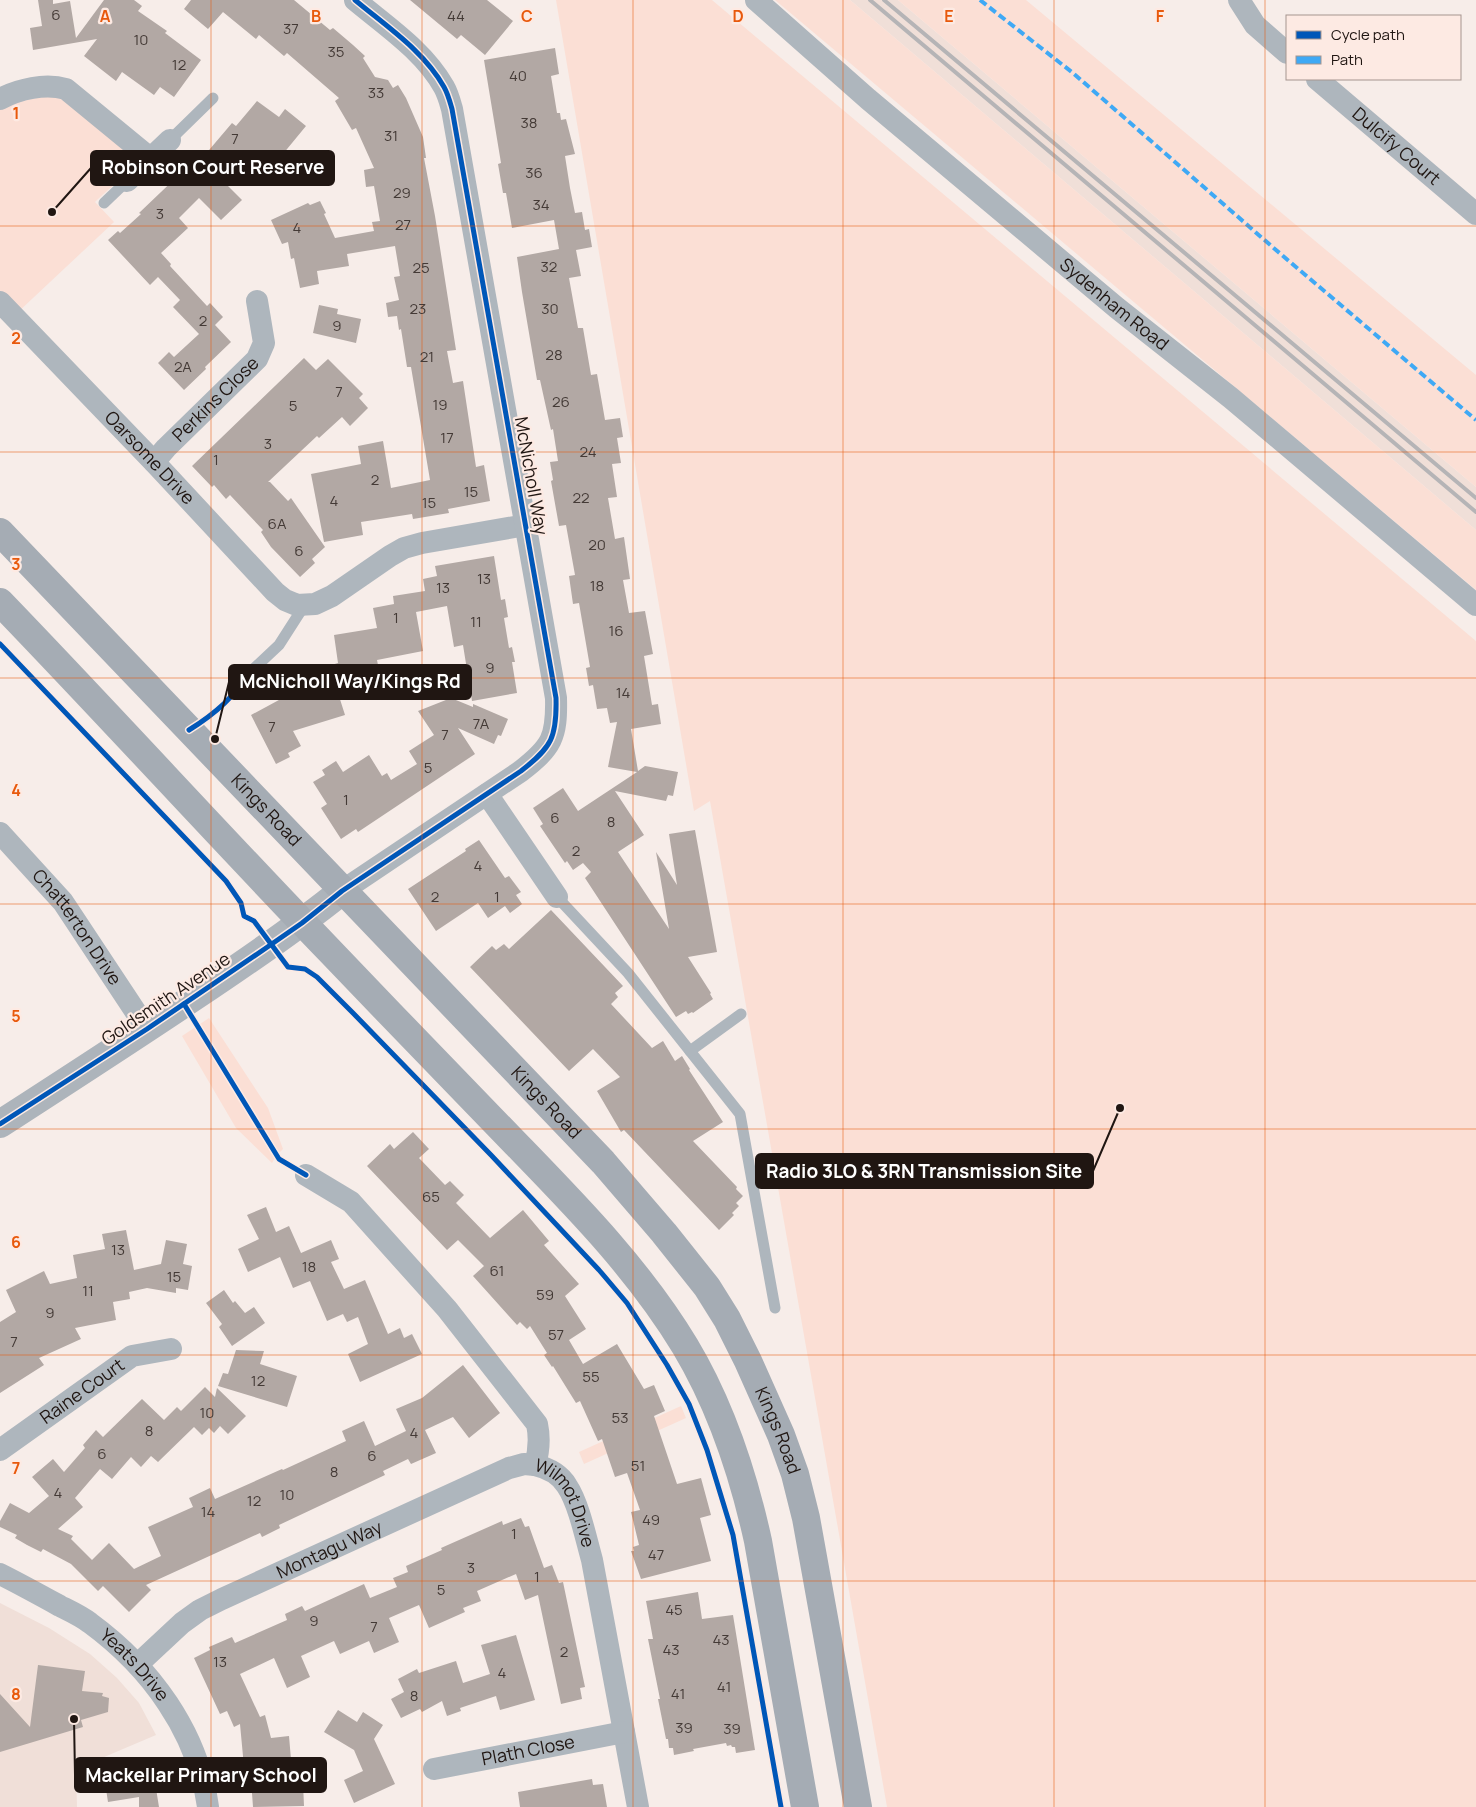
<svg xmlns="http://www.w3.org/2000/svg" width="1476" height="1807" font-family="Manrope,sans-serif">
	<style>
		.built { fill: #f0dfd8 }
		.green { fill: #fbdfd5 }
		.building { fill: #b2a8a4 }
		.lines { fill: none; stroke-linecap: round; stroke-linejoin: round }
		.lane { stroke: #aeb6bd; stroke-width: 11 }
		.street { stroke: #aeb6bd; stroke-width: 22 }
		.secondary { stroke: #adb4bb; stroke-width: 28 }
		.primary { stroke: #a5acb4; stroke-width: 28 }
		.rail { stroke: #b5b4b6; stroke-width: 4 }
		.quiet { stroke: #3fa9f5; stroke-width: 4; stroke-dasharray: 8 4; stroke-linecap: butt }
		.cycleway-casing { stroke: #fdeae3; stroke-width: 8 }
		.cycleway { stroke: #0057b8; stroke-width: 5 }
		.grid { fill: none; stroke: #e8590c; stroke-width: 1; stroke-opacity: 0.55 }
		.labels { text-anchor: middle; stroke-width: 4.5; stroke-linejoin: round; paint-order: stroke }
		.number-label { font-size: 15px; fill: #443a36 }
		.street-label { font-size: 18px; fill: #201612; stroke: #fdeae3 }
		.grid-label { font-size: 16px; text-anchor: middle; font-weight: bold; fill: #e8590c; stroke: #fdeae3; stroke-width: 4.5; stroke-linejoin: round; paint-order: stroke }
		.leader { fill: none; stroke: #201612; stroke-width: 2 }
		.callout-dot { fill: #201612; stroke: #fdeae3; stroke-width: 2 }
		.callout { fill: #201612; stroke: #201612; stroke-width: 2 }
		.callout-label { font-size: 19px; text-anchor: middle; font-weight: bold; fill: #fff }
	</style>
	<rect width="100%" height="100%" fill="#f7ede9"/>
	<!-- built -->
	<g class="built">
		<polygon points="850,0 898,0 1476,487 1476,530"/>
		<polygon points="0,1603 49,1628 90,1654 117,1678 139,1703 156,1735 76,1769 77,1807 0,1807"/>
	</g>
	<!-- green -->
	<g class="green">
		<polygon points="556,0 712,0 1476,641 1476,1807 887,1807 710,801 694,811"/>
		<polygon points="775,0 850,0 1476,530 1476,590"/>
		<polygon points="898,0 1026,0 1476,375 1476,487"/>
		<path d="M54,94L64,97L128,153C130,175 109,188 95,202L114,222L17,313L0,294V106Z"/>
		<polygon points="209,1018 268,1108 283,1149 276,1156 272,1163 236,1128 182,1036"/>
		<polygon points="681,1406 686,1418 584,1464 579,1452"/>
	</g>
	<!-- building -->
	<g class="building">
		<polygon points="38,0 53,0 53,4 70,1 76,38 104,0 134,0 142,6 138,11 167,31 165,33 201,60 174,97 160,87 154,95 122,72 116,81 84,56 97,39 33,50 30,28 42,26"/>
		<polygon points="191,0 294,0 330,30 333,28 353,45 365,56 363,58 375,77 388,80 393,88 398,85 406,98 423,137 426,158 424,158 435,216 456,350 447,351 453,383 463,381 476,467 484,465 490,501 448,509 449,513 413,519 412,514 361,522 363,535 324,542 311,474 361,464 358,446 383,441 391,488 430,480 411,367 407,367 401,329 399,330 397,316 388,317 386,303 399,300 394,277 400,276 395,246 347,254 349,266 317,271 319,284 300,288 294,258 291,259 288,242 282,244 271,220 308,203 310,205 320,201 326,213 324,214 335,238 374,231 372,222 380,221 374,186 366,187 364,170 374,168 356,128 352,130 335,101 339,98 287,53 284,56 259,35 256,39 223,12 208,29 184,9"/>
		<polygon points="410,0 487,0 513,21 485,55 461,35 457,39"/>
		<polygon points="555,48 559,74 551,76 557,113 560,113 561,120 566,119 575,154 565,156 570,188 575,213 582,212 585,230 589,229 592,247 576,250 581,276 569,278 578,328 583,328 591,375 597,374 605,420 620,418 623,437 617,438 621,463 612,464 617,497 608,498 615,539 624,537 630,579 623,580 629,613 645,611 653,654 644,656 652,705 658,704 661,724 631,729 638,771 645,766 678,772 673,796 668,795 666,801 615,791 644,835 618,852 669,929 656,852 677,885 669,834 695,830 717,952 688,957 711,993 710,994 713,999 693,1013 692,1012 688,1014 686,1011 676,1017 585,878 591,872 583,863 573,870 567,861 565,863 540,826 543,824 533,808 563,788 578,811 637,772 608,767 617,722 610,723 607,708 597,709 593,685 589,686 586,668 590,667 579,603 573,604 569,576 575,575 566,525 559,526 551,481 553,480 550,462 558,461 553,429 551,430 540,380 537,380 522,292 517,257 559,249 554,220 512,228 506,193 503,193 498,164 501,163 484,60"/>
		<polygon points="257,101 279,117 285,109 306,126 278,160 280,163 265,180 235,156 218,176 242,200 221,220 199,198 179,218 188,228 161,253 171,264 170,266 207,306 210,303 223,317 215,325 231,342 205,367 206,369 184,390 158,363 169,352 174,357 199,334 173,307 180,300 158,277 150,285 108,240 118,231 120,233 141,214 139,213 183,171 187,176 232,123 236,126"/>
		<polygon points="319,305 338,309 337,314 361,319 356,343 313,333"/>
		<polygon points="304,358 316,370 328,359 363,394 359,398 368,408 350,426 342,417 319,438 317,436 268,482 270,482 288,501 291,498 325,547 312,559 315,563 300,577 271,547 261,532 263,530 230,495 226,499 214,485 212,487 192,466"/>
		<polygon points="494,556 501,600 505,599 508,617 504,618 509,648 512,647 515,662 512,662 517,693 472,701 463,645 454,647 447,606 416,612 423,651 377,660 382,685 338,693 345,715 293,731 301,746 288,753 290,757 276,764 251,715 290,694 285,679 338,663 334,635 377,628 373,608 394,604 393,596 425,591 423,579 437,576 435,566"/>
		<polygon points="451,698 473,707 473,704 508,719 501,736 498,735 494,744 458,728 475,754 358,832 356,829 341,839 321,808 327,804 313,782 325,775 322,770 336,761 343,772 369,755 382,776 387,773 391,780 417,764 409,751 434,735 418,711"/>
		<polygon points="479,840 505,878 509,876 521,892 516,895 522,904 510,913 505,906 488,918 478,903 436,931 408,889 466,851 465,849"/>
		<polygon points="551,910 623,986 615,993 618,997 611,1004 652,1048 663,1041 675,1061 682,1056 690,1069 689,1070 723,1122 693,1141 737,1187 736,1189 743,1196 736,1203 739,1206 732,1213 734,1215 719,1230 624,1130 621,1132 597,1091 620,1077 593,1049 569,1071 470,967 492,946 496,950 504,944 509,949"/>
		<polygon points="413,1132 429,1149 419,1158 445,1185 450,1181 464,1195 456,1203 490,1238 523,1210 549,1241 544,1245 579,1284 565,1296 586,1329 569,1340 583,1364 617,1344 644,1389 654,1385 665,1411 654,1416 677,1484 701,1478 711,1515 700,1518 711,1561 641,1579 631,1551 634,1551 633,1547 639,1545 631,1512 640,1510 627,1473 615,1477 602,1439 598,1441 580,1401 576,1403 553,1366 552,1367 544,1355 547,1353 530,1326 527,1329 520,1322 517,1325 473,1276 484,1266 458,1240 447,1250 367,1166 390,1144 394,1149"/>
		<polygon points="266,1207 276,1232 289,1226 301,1253 331,1240 339,1259 331,1262 344,1289 365,1280 388,1334 400,1328 404,1338 412,1334 422,1354 360,1382 348,1354 368,1344 358,1317 347,1322 343,1314 327,1321 310,1281 293,1288 280,1257 248,1272 238,1249 259,1239 247,1215"/>
		<polygon points="126,1230 134,1270 161,1264 166,1240 187,1244 183,1264 192,1266 188,1290 176,1288 176,1293 147,1288 129,1292 130,1299 113,1302 116,1320 75,1328 81,1339 39,1358 44,1365 0,1393 0,1322 16,1312 6,1290 44,1271 50,1284 77,1278 73,1255 105,1249 102,1234"/>
		<polygon points="224,1290 233,1303 235,1301 245,1313 254,1307 265,1323 232,1346 219,1327 222,1324 206,1303"/>
		<polygon points="236,1350 264,1351 260,1364 297,1376 287,1407 218,1386 223,1373 228,1374"/>
		<polygon points="463,1365 500,1413 469,1438 453,1417 425,1430 436,1453 411,1464 408,1459 383,1471 385,1475 279,1525 280,1528 262,1537 260,1533 146,1585 151,1590 129,1612 103,1586 98,1591 71,1564 43,1549 41,1552 27,1545 15,1538 17,1535 0,1527 0,1521 10,1503 29,1513 49,1496 32,1477 53,1459 64,1472 85,1448 83,1445 96,1430 103,1437 142,1399 164,1420 177,1407 181,1411 205,1387 215,1397 217,1388 246,1416 228,1434 220,1426 214,1433 209,1428 202,1435 194,1427 158,1462 151,1456 141,1467 131,1457 112,1479 100,1469 75,1498 83,1507 58,1529 73,1536 71,1539 92,1560 109,1543 134,1569 161,1556 148,1527 193,1507 189,1498 210,1488 215,1499 282,1469 283,1470 346,1441 342,1431 364,1421 375,1446 406,1431 396,1409 422,1398"/>
		<polygon points="521,1518 525,1527 529,1526 544,1568 552,1565 559,1583 563,1582 585,1687 580,1688 582,1699 561,1704 538,1595 525,1600 516,1574 477,1591 481,1601 463,1608 465,1612 429,1628 419,1605 389,1618 399,1642 374,1653 369,1641 340,1654 334,1641 301,1656 310,1677 287,1688 274,1658 240,1674 260,1717 265,1715 271,1738 289,1736 293,1783 303,1783 304,1806 253,1807 250,1766 244,1767 240,1724 234,1727 227,1711 220,1714 194,1658 210,1650 209,1647 232,1637 235,1643 287,1620 285,1614 302,1606 305,1611 364,1584 370,1598 397,1587 393,1578 408,1572 406,1566 442,1550 441,1548 502,1521 503,1525"/>
		<polygon points="698,1592 702,1619 733,1615 755,1750 736,1753 735,1747 732,1747 731,1745 727,1746 726,1743 693,1749 694,1751 674,1755 673,1748 669,1748 668,1739 666,1739 658,1699 660,1699 648,1639 653,1639 646,1601"/>
		<polygon points="516,1635 535,1700 500,1710 496,1696 460,1708 461,1711 447,1716 442,1701 422,1712 420,1709 401,1718 391,1699 404,1692 398,1679 417,1669 419,1673 456,1661 463,1683 490,1674 481,1645"/>
		<polygon points="38,1665 85,1671 82,1691 103,1693 102,1696 109,1698 108,1712 81,1720 83,1727 0,1752 0,1694 30,1727"/>
		<polygon points="338,1710 357,1722 363,1712 383,1725 374,1739 395,1784 354,1803 344,1780 363,1771 354,1750 324,1732"/>
		<polygon points="147,1766 149,1776 154,1776 159,1807 139,1807 139,1797 108,1802 104,1776 128,1773 128,1769"/>
		<polygon points="592,1779 593,1785 603,1784 607,1807 520,1807 518,1792"/>
	</g>
	<g class="lines">
		<!-- lane -->
		<g class="lane">
			<polyline points="170,140 213,98"/>
			<polyline points="104,203 127,181"/>
			<polyline points="246,676 279,645 304,606"/>
			<polyline points="557,897 628,973 740,1114 775,1308"/>
			<polyline points="690,1051 741,1014"/>
		</g>
		<!-- street -->
		<g class="street">
			<path id="s1" d="M756,0L868,99L1117,308L1231,398L1476,605"/>
			<polyline points="1239,0 1255,25 1287,53"/>
			<path id="s2" d="M1317,79L1476,214"/>
			<path d="M0,99C19,89 45,83 66,89L150,158"/>
			<polyline points="127,181 170,140"/>
			<path id="s3" d="M0,302L154,462L275,592L285,600L297,605L315,604L332,596L390,556L404,548L422,543L526,525"/>
			<path id="s4" d="M154,462L166,448L257,359L264,343L257,301"/>
			<polyline points="487,794 557,897"/>
			<path id="s5" d="M0,833L63,902L147,1029"/>
			<path d="M342,891L521,771C552,747 557,737 556,698L452,109C450,102 448,94 444,87C424,51 386,26 355,0"/>
			<path id="s6" d="M306,1175L351,1202L447,1309L537,1424C540,1438 539,1451 535,1465C548,1468 560,1474 567,1486C579,1504 586,1539 592,1560L638,1807"/>
			<path id="s7" d="M0,1450L132,1356L171,1349"/>
			<path id="s8" d="M0,1574C20,1584 40,1595 60,1606C70,1611 81,1616 90,1623C150,1667 198,1732 208,1807"/>
			<path id="s9" d="M138,1664L182,1623L200,1610L222,1599L509,1468L524,1464L535,1465"/>
			<path id="s10" d="M434,1769L624,1732"/>
		</g>
		<!-- secondary -->
		<path class="secondary" d="M0,1124C65,1082 130,1040 194,997C245,963 295,929 342,891"/>
		<!-- primary -->
		<g class="primary">
			<path id="s11" d="M0,532L603,1162L664,1233L707,1287L727,1319L748,1361L781,1435L795,1474L806,1518L858,1807"/>
			<path d="M0,602C111,717 218,835 329,950C391,1015 454,1080 516,1144C578,1208 639,1270 685,1346C721,1406 743,1473 758,1541L805,1807"/>
		</g>
		<!-- rail -->
		<g class="rail">
			<polyline points="870,0 1476,512"/>
			<polyline points="884,0 1476,498"/>
		</g>
		<!-- quiet -->
		<polyline class="quiet" points="980,0 1073,73 1276,250 1476,420"/>
		<defs>
			<g id="cycleway">
				<polyline points="0,644 226,881 241,903 244,916 254,921 288,967 305,969 317,977 353,1013 491,1155 599,1270 627,1303 667,1365 689,1404 707,1450 733,1535 781,1807"/>
				<path d="M189,730C210,717 234,698 246,676"/>
				<polyline points="184,1004 279,1159 306,1175"/>
				<path d="M0,1124L147,1029L266,948L302,923L342,891L521,771C552,747 557,737 556,698L452,109C450,102 448,94 444,87C424,51 386,26 355,0"/>
			</g>
		</defs>
		<!-- cycleway casing -->
		<use href="#cycleway" class="cycleway-casing"/>
		<!-- cycleway -->
		<use href="#cycleway" class="cycleway"/>
	</g>
	<!-- grid -->
	<path class="grid" d="M211,0V1807M422,0V1807M633,0V1807M843,0V1807M1054,0V1807M1265,0V1807M0,226H1476M0,452H1476M0,678H1476M0,904H1476M0,1129H1476M0,1355H1476M0,1581H1476"/>
	<g class="labels">
		<!-- number labels -->
		<g class="number-label">
			<text x="56" y="20">6</text>
			<text x="456" y="21">44</text>
			<text x="291" y="34">37</text>
			<text x="141" y="45">10</text>
			<text x="336" y="57">35</text>
			<text x="179" y="70">12</text>
			<text x="518" y="81">40</text>
			<text x="376" y="98">33</text>
			<text x="529" y="128">38</text>
			<text x="391" y="141">31</text>
			<text x="235" y="144">7</text>
			<text x="534" y="178">36</text>
			<text x="402" y="198">29</text>
			<text x="541" y="210">34</text>
			<text x="160" y="219">3</text>
			<text x="403" y="230">27</text>
			<text x="297" y="233">4</text>
			<text x="549" y="272">32</text>
			<text x="421" y="273">25</text>
			<text x="418" y="314">23</text>
			<text x="550" y="314">30</text>
			<text x="203" y="326">2</text>
			<text x="337" y="331">9</text>
			<text x="554" y="360">28</text>
			<text x="427" y="362">21</text>
			<text x="183" y="372">2A</text>
			<text x="339" y="397">7</text>
			<text x="561" y="407">26</text>
			<text x="440" y="410">19</text>
			<text x="293" y="411">5</text>
			<text x="447" y="443">17</text>
			<text x="268" y="449">3</text>
			<text x="588" y="457">24</text>
			<text x="216" y="465">1</text>
			<text x="375" y="485">2</text>
			<text x="471" y="497">15</text>
			<text x="581" y="503">22</text>
			<text x="334" y="506">4</text>
			<text x="429" y="508">15</text>
			<text x="277" y="529">6A</text>
			<text x="597" y="550">20</text>
			<text x="299" y="556">6</text>
			<text x="484" y="584">13</text>
			<text x="597" y="591">18</text>
			<text x="443" y="593">13</text>
			<text x="396" y="623">1</text>
			<text x="476" y="627">11</text>
			<text x="616" y="636">16</text>
			<text x="490" y="673">9</text>
			<text x="623" y="698">14</text>
			<text x="481" y="729">7A</text>
			<text x="272" y="732">7</text>
			<text x="445" y="740">7</text>
			<text x="428" y="773">5</text>
			<text x="346" y="805">1</text>
			<text x="555" y="823">6</text>
			<text x="611" y="827">8</text>
			<text x="576" y="856">2</text>
			<text x="478" y="871">4</text>
			<text x="435" y="902">2</text>
			<text x="497" y="902">1</text>
			<text x="431" y="1202">65</text>
			<text x="118" y="1255">13</text>
			<text x="309" y="1272">18</text>
			<text x="497" y="1276">61</text>
			<text x="174" y="1282">15</text>
			<text x="88" y="1296">11</text>
			<text x="545" y="1300">59</text>
			<text x="50" y="1318">9</text>
			<text x="556" y="1340">57</text>
			<text x="14" y="1347">7</text>
			<text x="591" y="1382">55</text>
			<text x="258" y="1386">12</text>
			<text x="207" y="1418">10</text>
			<text x="620" y="1423">53</text>
			<text x="149" y="1436">8</text>
			<text x="414" y="1438">4</text>
			<text x="102" y="1459">6</text>
			<text x="372" y="1461">6</text>
			<text x="638" y="1471">51</text>
			<text x="334" y="1477">8</text>
			<text x="58" y="1498">4</text>
			<text x="287" y="1500">10</text>
			<text x="254" y="1506">12</text>
			<text x="208" y="1517">14</text>
			<text x="651" y="1525">49</text>
			<text x="514" y="1539">1</text>
			<text x="656" y="1560">47</text>
			<text x="471" y="1573">3</text>
			<text x="537" y="1582">1</text>
			<text x="441" y="1595">5</text>
			<text x="674" y="1615">45</text>
			<text x="314" y="1626">9</text>
			<text x="374" y="1632">7</text>
			<text x="721" y="1645">43</text>
			<text x="671" y="1655">43</text>
			<text x="564" y="1657">2</text>
			<text x="220" y="1667">13</text>
			<text x="502" y="1678">4</text>
			<text x="724" y="1692">41</text>
			<text x="678" y="1699">41</text>
			<text x="414" y="1701">8</text>
			<text x="684" y="1733">39</text>
			<text x="732" y="1734">39</text>
		</g>
		<!-- street labels -->
		<g class="street-label">
			<text dy="6" stroke="none"><textPath href="#s2" startOffset="104">Dulcify Court</textPath></text>
			<text dy="6" stroke="none"><textPath href="#s1" startOffset="470">Sydenham Road</textPath></text>
			<text dy="6" stroke="none"><textPath href="#s4" startOffset="88">Perkins Close</textPath></text>
			<text dy="6" stroke="none"><textPath href="#s3" startOffset="216">Oarsome Drive</textPath></text>
			<text transform="translate(531 476) rotate(80)" y="6">McNicholl Way</text>
			<text dy="6" stroke="none"><textPath href="#s11" startOffset="385">Kings Road</textPath></text>
			<text dy="6" stroke="none"><textPath href="#s5" startOffset="122">Chatterton Drive</textPath></text>
			<text transform="translate(166 999) rotate(-34)" y="6">Goldsmith Avenue</text>
			<text dy="6" stroke="none"><textPath href="#s11" startOffset="790">Kings Road</textPath></text>
			<text dy="6" stroke="none"><textPath href="#s7" startOffset="101">Raine Court</textPath></text>
			<text dy="6" stroke="none"><textPath href="#s11" startOffset="1195">Kings Road</textPath></text>
			<text dy="6" stroke="none"><textPath href="#s6" startOffset="436">Wilmot Drive</textPath></text>
			<text dy="6" stroke="none"><textPath href="#s9" startOffset="225">Montagu Way</textPath></text>
			<text dy="6" stroke="none"><textPath href="#s8" startOffset="164">Yeats Drive</textPath></text>
			<text dy="6" stroke="none"><textPath href="#s10" startOffset="96">Plath Close</textPath></text>
		</g>
	</g>
	<g class="grid-label">
		<text x="105" y="22">A</text>
		<text x="316" y="22">B</text>
		<text x="527" y="22">C</text>
		<text x="738" y="22">D</text>
		<text x="949" y="22">E</text>
		<text x="1160" y="22">F</text>
		<text x="16" y="119">1</text>
		<text x="16" y="344">2</text>
		<text x="16" y="570">3</text>
		<text x="16" y="796">4</text>
		<text x="16" y="1022">5</text>
		<text x="16" y="1248">6</text>
		<text x="16" y="1474">7</text>
		<text x="16" y="1700">8</text>
	</g>
	<!-- callouts -->
	<path class="leader" d="M52 212L91 168M215 739L229 682M1120 1108L1093 1171M74 1719L75 1775"/>
	<g class="callout-dot">
		<circle cx="52" cy="212" r="5"/>
		<circle cx="215" cy="739" r="5"/>
		<circle cx="1120" cy="1108" r="5"/>
		<circle cx="74" cy="1719" r="5"/>
	</g>
	<g class="callout">
		<rect x="91" y="151" width="243" height="34" rx="5"/>
		<rect x="229" y="665" width="242" height="34" rx="5"/>
		<rect x="756" y="1154" width="337" height="34" rx="5"/>
		<rect x="75" y="1758" width="251" height="34" rx="5"/>
	</g>
	<g class="callout-label">
		<text x="213" y="174">Robinson Court Reserve</text>
		<text x="350" y="688">McNicholl Way/Kings Rd</text>
		<text x="924" y="1178">Radio 3LO &amp; 3RN Transmission Site</text>
		<text x="201" y="1782">Mackellar Primary School</text>
	</g>
	<!-- legend -->
	<rect x="1286" y="15" width="175" height="65" fill="#fdeae3" stroke="#a5958f"/>
	<rect x="1296" y="31" width="25" height="8" fill="#0057b8" stroke="#a5958f"/>
	<text x="1331" y="40" font-size="15" fill="#201612">Cycle path</text>
	<rect x="1296" y="56" width="25" height="8" fill="#3fa9f5" stroke="#a5958f"/>
	<text x="1331" y="65" font-size="15" fill="#201612">Path</text>
</svg>
